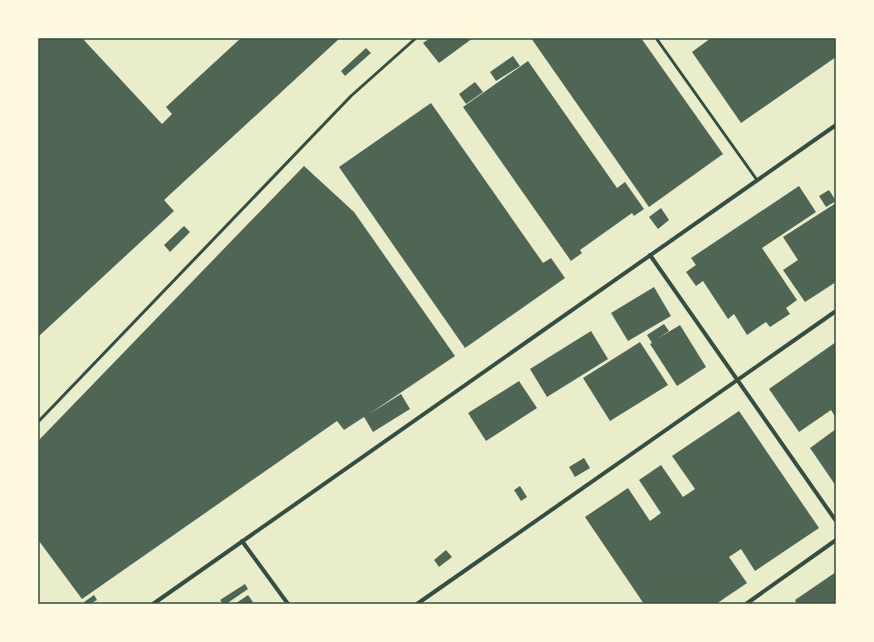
<svg xmlns="http://www.w3.org/2000/svg" width="874" height="642" font-family="'IBM Plex Serif',serif">
	<style>
		.building { fill: #4f6655 }
		.lines { fill: none; stroke-linecap: round; stroke-linejoin: round }
		.service { stroke: #344e41; stroke-width: 3 }
		.minor { stroke: #344e41; stroke-width: 4 }
		.neatline { fill: none; stroke: #344e41; stroke-width: 1.5 }
	</style>
	<rect width="100%" height="100%" fill="#e9edc9"/>
	<!-- building -->
	<g class="building">
		<polygon points="38,38 82,38 162,124 172,114 166,107 241,38 340,38 164,200 174,211 38,337"/>
		<polygon points="430,38 473,38 439,63 423,43"/>
		<polygon points="531,38 641,38 723,154 649,207"/>
		<polygon points="711,38 836,38 836,57 741,123 692,52"/>
		<polygon points="366,48 371,53 345,76 341,71"/>
		<polygon points="513,56 520,66 496,81 490,72"/>
		<polygon points="528,61 617,188 625,182 644,209 634,216 632,213 580,250 582,253 571,261 463,107"/>
		<polygon points="475,82 483,92 466,104 459,94"/>
		<polygon points="431,103 543,263 551,258 565,278 465,348 339,167"/>
		<polygon points="304,166 354,212 455,356 369,414 401,394 410,409 373,432 364,417 344,430 337,421 82,599 39,541 38,542 38,441"/>
		<polygon points="799,186 816,212 762,248 797,300 786,308 790,314 770,327 766,322 747,335 734,314 728,319 703,281 696,286 686,272 696,265 691,258"/>
		<polygon points="829,190 836,201 826,207 819,196"/>
		<polygon points="836,203 836,282 805,302 783,270 798,260 783,237"/>
		<polygon points="661,208 669,220 658,229 649,217"/>
		<polygon points="184,226 190,232 170,252 164,245"/>
		<polygon points="654,287 671,316 628,341 611,313"/>
		<polygon points="664,324 669,331 657,339 680,325 706,367 677,386 650,344 652,343 647,335"/>
		<polygon points="591,331 608,359 547,397 530,369"/>
		<polygon points="640,342 668,385 610,421 583,378"/>
		<polygon points="836,342 836,418 831,410 799,432 769,389"/>
		<polygon points="519,381 537,408 486,441 468,413"/>
		<polygon points="739,411 819,528 755,571 741,549 729,557 747,583 716,604 644,604 585,517 628,488 650,521 661,513 639,480 661,465 683,497 695,489 672,456"/>
		<polygon points="836,429 836,486 810,448"/>
		<polygon points="584,458 590,468 575,477 569,467"/>
		<polygon points="520,486 527,497 521,501 514,490"/>
		<polygon points="446,550 452,557 439,567 434,560"/>
		<polygon points="836,572 836,604 797,604 795,600"/>
		<polygon points="245,584 248,589 226,604 223,604 220,600"/>
		<polygon points="94,595 97,600 90,604 85,604 84,602"/>
		<polygon points="248,595 253,602 250,604 235,604"/>
	</g>
	<g class="lines">
		<!-- service -->
		<g class="service">
			<polyline points="656,38 757,180"/>
			<polyline points="38,422 351,96 416,38"/>
		</g>
		<!-- minor -->
		<g class="minor">
			<polyline points="650,255 836,521"/>
			<polyline points="242,541 288,604"/>
			<polyline points="153,604 836,125"/>
			<polyline points="417,604 836,311"/>
			<polyline points="746,604 836,540"/>
		</g>
	</g>
	<!-- border -->
	<rect width="874" height="642" fill="none" stroke="#fefae0" stroke-width="78"/>
	<rect x="39" y="39" width="796" height="564" class="neatline"/>
</svg>
